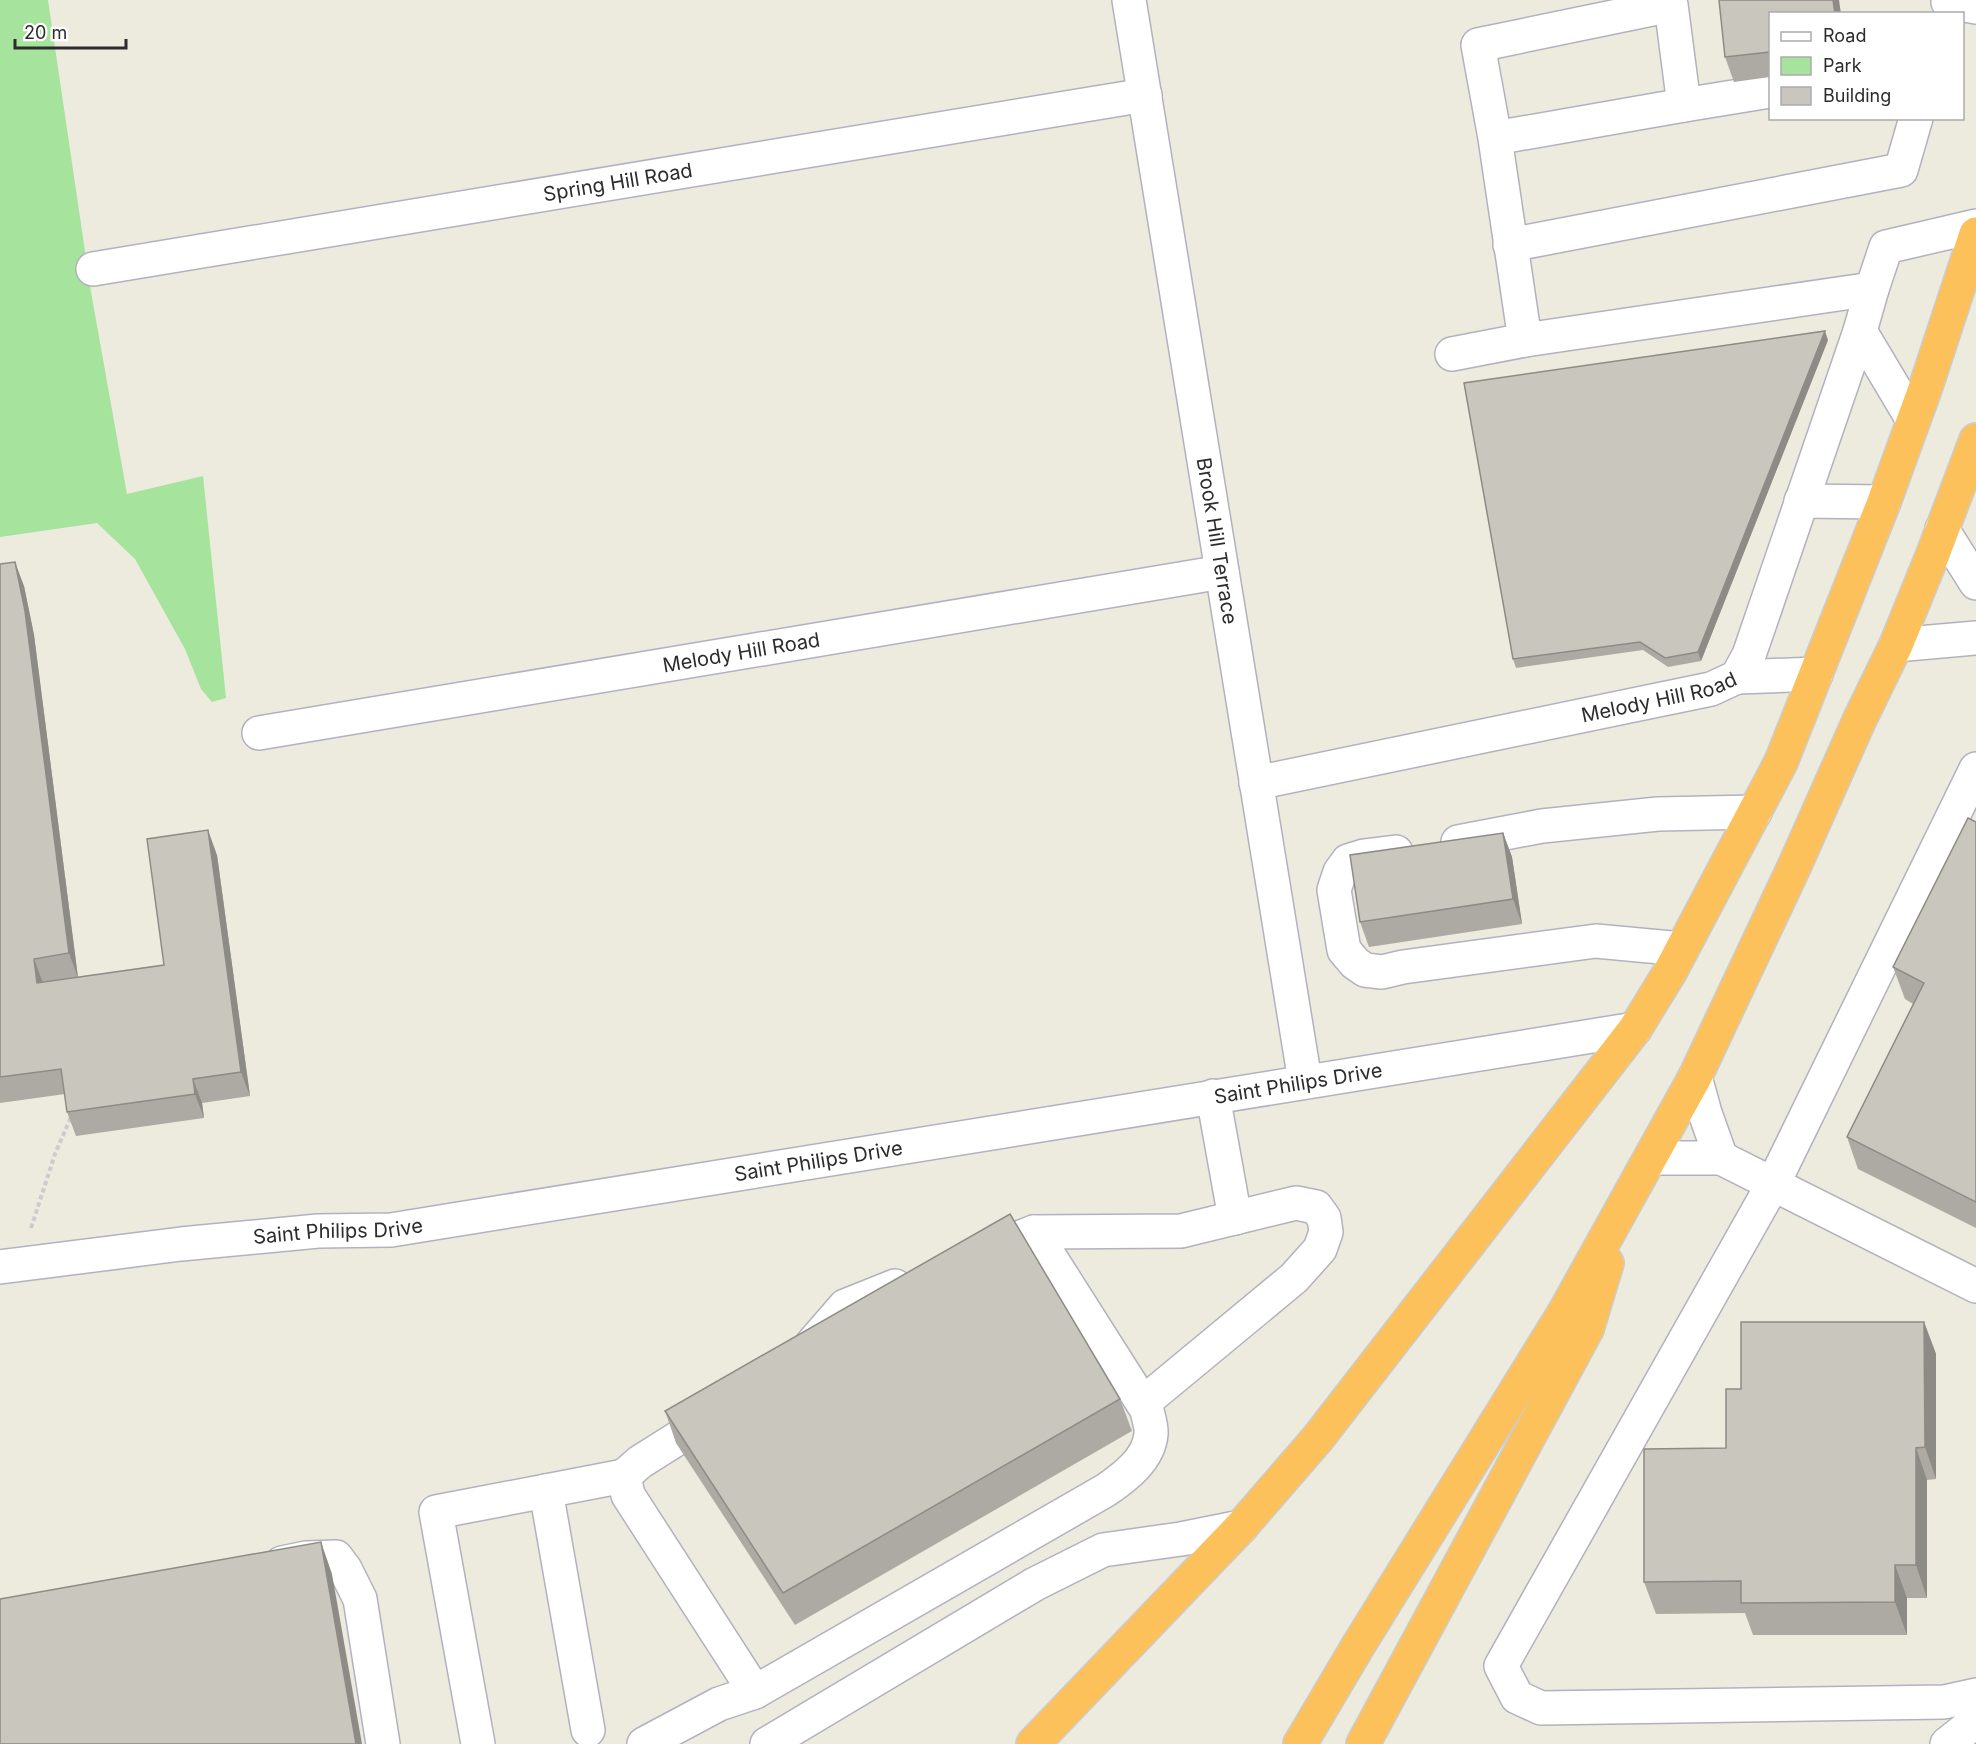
<svg xmlns="http://www.w3.org/2000/svg" width="1976" height="1744" font-family="Inter,sans-serif">
	<style>
		.park { fill: #a6e39c }
		.lines { fill: none; stroke-linecap: round; stroke-linejoin: round }
		.minor-casing { stroke: #b2b2bf; stroke-width: 36 }
		.highway-casing { stroke: #ccc; stroke-width: 36 }
		.path { stroke: #ccc; stroke-width: 4; stroke-dasharray: 4.5 3; stroke-linecap: butt }
		.minor { stroke: #fff; stroke-width: 33 }
		.highway { stroke: #fcc15b; stroke-width: 33 }
		.wall { fill: #adaaa3 }
		.shaded-wall { fill: #8d8b85 }
		.building { fill: #c9c6be; stroke: #8d8b85; stroke-width: 1.5 }
		.labels { text-anchor: middle; stroke-width: 6; stroke-linejoin: round; paint-order: stroke }
		.street-label { font-size: 20px; fill: #2c2c2c; stroke: #fff }
	</style>
	<rect width="100%" height="100%" fill="#edeade"/>
	<!-- park -->
	<polygon class="park" points="0,0 48,0 91,292 127,494 203,476 226,698 212,702 201,689 185,649 135,559 97,523 0,537"/>
	<g class="lines">
		<defs>
			<g id="minor">
				<path id="s1" d="M1129,0L1305,1081"/>
				<polyline points="1948,2 1976,7"/>
				<polyline points="1684,105 1770,91"/>
				<polyline points="1495,138 1478,45 1671,5 1684,105 1495,138 1525,340"/>
				<polyline points="1510,245 1901,170 1916,118"/>
				<path id="s2" d="M93,269L1145,95"/>
				<polyline points="1860,331 1913,420"/>
				<polyline points="1452,354 1525,340 1872,289 1886,247 1976,226"/>
				<polyline points="1801,501 1884,502"/>
				<polyline points="1942,529 1976,583"/>
				<polyline points="1896,645 1976,638"/>
				<polyline points="1737,677 1816,674"/>
				<path id="s3" d="M259,733L1222,572"/>
				<polyline points="1976,769 1773,1184 1501,1666 1517,1697 1541,1708 1944,1702 1976,1695"/>
				<path id="s4" d="M1256,783L1711,689L1737,677L1749,655L1860,331L1872,289"/>
				<polyline points="1458,842 1542,826 1658,814 1755,812"/>
				<polyline points="1396,852 1364,856 1348,861 1340,872 1334,890 1344,950 1355,963 1365,970 1382,972 1403,967 1596,941 1682,949"/>
				<polyline points="1213,1096 1235,1218"/>
				<polyline points="1652,1158 1721,1158 1705,1113 1695,1077"/>
				<polyline points="1721,1158 1976,1286"/>
				<polyline points="982,1252 1034,1232 1181,1231 1296,1203 1316,1207 1324,1218 1326,1232 1320,1249 1294,1278 1143,1403"/>
				<path id="s5" d="M0,1267L181,1244L318,1231L391,1230L1635,1029"/>
				<polyline points="812,1344 845,1306 895,1286"/>
				<polyline points="713,1416 640,1462 624,1476 628,1495 755,1692"/>
				<polyline points="546,1491 588,1730"/>
				<polyline points="282,1563 306,1558 336,1557 345,1569 360,1599 383,1744"/>
				<polyline points="478,1744 436,1512 624,1476"/>
				<path d="M644,1744L719,1704L755,1692L1106,1490C1125,1477 1149,1459 1151,1434C1152,1427 1148,1417 1147,1410L1034,1232"/>
				<polyline points="767,1744 1035,1584 1103,1550 1181,1539 1241,1527"/>
				<polyline points="1947,1744 1971,1725 1976,1715"/>
			</g>
			<g id="highway">
				<polyline points="1033,1744 1241,1527 1318,1438 1635,1029 1670,972 1781,762 1884,502 1925,389 1976,234"/>
				<polyline points="1300,1744 1358,1646 1564,1313 1695,1077 1794,867 1859,721 1896,645 1933,554 1976,440"/>
				<polyline points="1363,1744 1587,1329 1607,1263"/>
			</g>
		</defs>
		<!-- minor casing -->
		<use href="#minor" class="minor-casing"/>
		<!-- highway casing -->
		<use href="#highway" class="highway-casing"/>
		<!-- path -->
		<polyline class="path" points="31,1228 55,1154 71,1117"/>
		<!-- minor -->
		<use href="#minor" class="minor"/>
		<!-- highway -->
		<use href="#highway" class="highway"/>
	</g>
	<!-- wall -->
	<g class="wall">
		<polygon points="1770,14 1770,77 1734,82 1725,57"/>
		<polygon points="1828,340 1701,661 1668,667 1643,650 1516,668 1513,659"/>
		<polygon points="0,564 24,586 34,635 78,977 164,965 217,855 250,1096 202,1103 204,1118 76,1136 67,1112 65,1094 0,1103"/>
		<polygon points="1976,822 1976,1228 1858,1169 1847,1137 1913,1004 1905,999 1893,967"/>
		<polygon points="1503,833 1512,857 1522,924 1369,947 1360,922"/>
		<polygon points="1924,1322 1936,1354 1936,1479 1927,1480 1927,1598 1907,1598 1907,1635 1753,1635 1745,1613 1656,1614 1644,1582 1726,1448 1741,1389"/>
		<polygon points="1120,1399 1132,1431 795,1625 676,1443 665,1411"/>
	</g>
	<!-- shaded-wall -->
	<g class="shaded-wall">
		<polygon points="1833,0 1839,0 1841,14 1835,14"/>
		<polygon points="1825,331 1828,340 1701,661 1698,652"/>
		<polygon points="15,562 24,586 34,635 78,978 69,953"/>
		<polygon points="208,830 217,855 250,1096 241,1072"/>
		<polygon points="1503,833 1512,857 1522,924 1513,899"/>
		<polygon points="34,959 43,983 37,983"/>
		<polygon points="193,1079 202,1103 204,1118 195,1094"/>
		<polygon points="1924,1322 1936,1354 1936,1479 1925,1447"/>
		<polygon points="1916,1448 1927,1480 1927,1598 1916,1565"/>
		<polygon points="321,1542 332,1574 362,1744 356,1744"/>
		<polygon points="1895,1565 1907,1598 1907,1635 1895,1602"/>
	</g>
	<!-- building -->
	<g class="building">
		<polygon points="1719,0 1833,0 1835,14 1770,14 1770,52 1725,57"/>
		<polygon points="1825,331 1698,652 1665,658 1640,642 1513,659 1464,383"/>
		<polygon points="15,562 25,611 69,953 34,959 37,983 164,965 147,839 208,830 241,1072 193,1079 195,1094 67,1112 61,1069 0,1077 0,564"/>
		<polygon points="1968,818 1976,822 1976,1202 1847,1137 1924,983 1893,967"/>
		<polygon points="1503,833 1513,899 1360,922 1350,855"/>
		<polygon points="1010,1214 1120,1399 783,1593 665,1411"/>
		<polygon points="1741,1322 1924,1322 1925,1447 1916,1448 1916,1565 1895,1565 1895,1602 1741,1603 1741,1581 1644,1582 1644,1449 1726,1448 1726,1389 1741,1389"/>
		<polygon points="321,1542 356,1744 0,1744 0,1599"/>
	</g>
	<g class="labels">
		<!-- street labels -->
		<g class="street-label">
			<text dy="7" stroke="none"><textPath href="#s2" startOffset="532">Spring Hill Road</textPath></text>
			<text dy="7" stroke="none"><textPath href="#s1" startOffset="548">Brook Hill Terrace</textPath></text>
			<text dy="7" stroke="none"><textPath href="#s3" startOffset="489">Melody Hill Road</textPath></text>
			<text dy="7" stroke="none"><textPath href="#s4" startOffset="412">Melody Hill Road</textPath></text>
			<text dy="7" stroke="none"><textPath href="#s5" startOffset="1312">Saint Philips Drive</textPath></text>
			<text dy="7" stroke="none"><textPath href="#s5" startOffset="826">Saint Philips Drive</textPath></text>
			<text dy="7" stroke="none"><textPath href="#s5" startOffset="340">Saint Philips Drive</textPath></text>
		</g>
	</g>
	<!-- legend -->
	<rect x="1769" y="12" width="195" height="108" fill="#ffffff" stroke="#ababab" stroke-width="1.5"/>
	<rect x="1781" y="32" width="30" height="9" fill="#ffffff" stroke="#ababab" stroke-width="1.5"/>
	<text x="1823" y="42" font-size="18" fill="#2c2c2c">Road</text>
	<rect x="1781" y="57" width="30" height="18" fill="#a6e39c" stroke="#ababab" stroke-width="1.5"/>
	<text x="1823" y="72" font-size="18" fill="#2c2c2c">Park</text>
	<rect x="1781" y="87" width="30" height="18" fill="#c9c6be" stroke="#ababab" stroke-width="1.5"/>
	<text x="1823" y="102" font-size="18" fill="#2c2c2c">Building</text>
	<!-- scale -->
	<path d="M15 39v9h111v-9" fill="none" stroke="#2c2c2c" stroke-width="3"/>
	<text x="24" y="39" font-size="18" fill="#2c2c2c" stroke="#ffffff" stroke-width="4.5" paint-order="stroke">20 m</text>
</svg>
